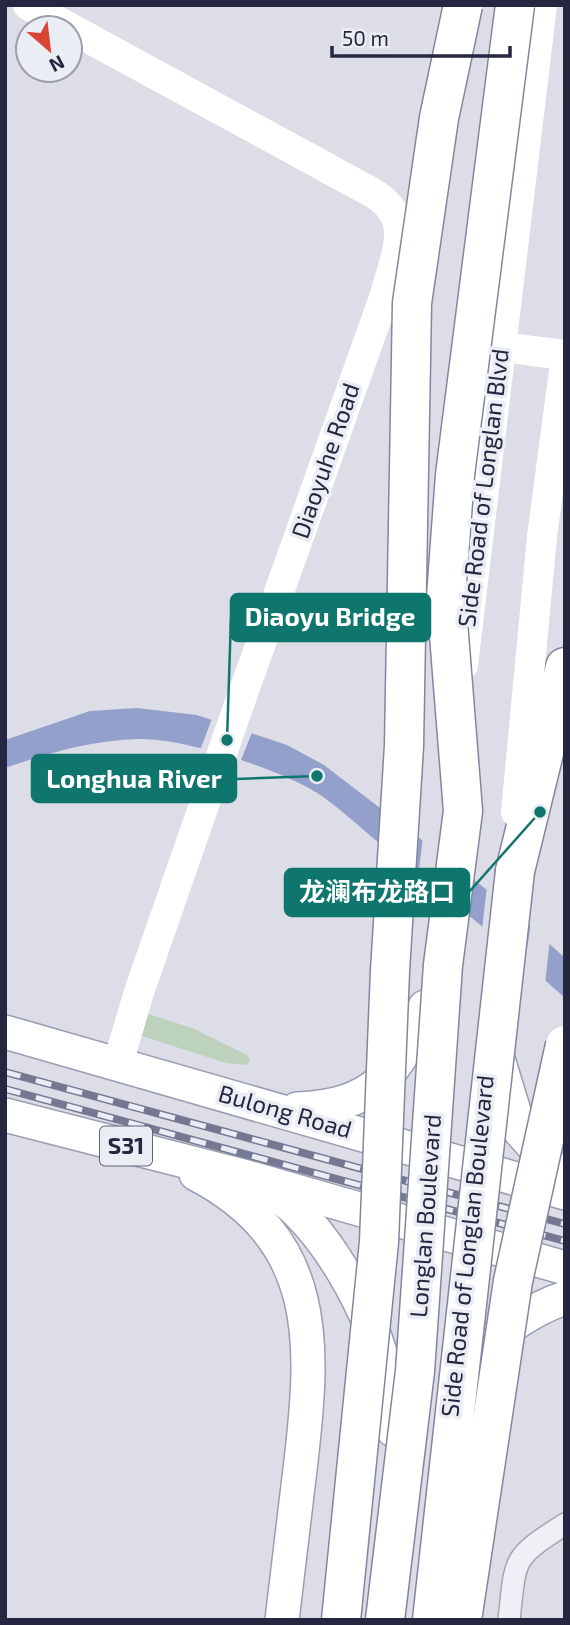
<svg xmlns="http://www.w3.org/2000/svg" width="570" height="1625" font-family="'Exo 2','Noto Sans SC',sans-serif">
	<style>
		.green { fill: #bcd2bc }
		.water { fill: #93a0cb }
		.pier { fill: #dcdde7 }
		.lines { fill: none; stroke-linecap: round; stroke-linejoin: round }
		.street-casing { stroke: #a5a6b5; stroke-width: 24 }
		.primary-casing { stroke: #9a9eb4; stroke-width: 36 }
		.highway-casing { stroke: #82869f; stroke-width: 41 }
		.street { stroke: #efeff6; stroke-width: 21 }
		.secondary { stroke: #fff; stroke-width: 30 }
		.primary { stroke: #fff; stroke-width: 33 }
		.highway { stroke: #fff; stroke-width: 38 }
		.rail-casing { stroke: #747892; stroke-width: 8 }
		.rail { stroke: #ebedf5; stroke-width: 5; stroke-dasharray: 16; stroke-linecap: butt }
		.highway-bridge-casing { stroke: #82869f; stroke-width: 41; stroke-linecap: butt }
		.highway-bridge { stroke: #fff; stroke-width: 38 }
		.labels { text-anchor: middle; stroke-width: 7; stroke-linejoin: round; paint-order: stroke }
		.shield { fill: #ebedf5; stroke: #606276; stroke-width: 2 }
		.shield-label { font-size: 23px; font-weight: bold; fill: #24273f }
		.street-label { font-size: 24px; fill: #24273f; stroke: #ebedf5 }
		.leader { fill: none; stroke: #0f766e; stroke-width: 2.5 }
		.callout-dot { fill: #0f766e; stroke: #ebedf5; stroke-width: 2.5 }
		.callout { fill: #0f766e; stroke: #0f766e; stroke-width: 2.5 }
		.callout-label { font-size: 26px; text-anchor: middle; font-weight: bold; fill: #fff }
	</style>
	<rect width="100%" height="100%" fill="#dcdde7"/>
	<!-- green -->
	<polygon class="green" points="148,1014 192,1028 247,1055 250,1061 247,1065 226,1063 142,1036"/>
	<!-- water -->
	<path class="water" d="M137,708L197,715L287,745L324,765L504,903L565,958V998C505,944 444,895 382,845C357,826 335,802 307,787C267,766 183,738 139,739C93,740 48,753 5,768V740L90,711Z"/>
	<!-- pier -->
	<g class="pier">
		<polygon points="213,716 253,730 239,765 199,753"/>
		<polygon points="423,837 462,867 457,909 418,877"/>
		<polygon points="487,886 506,901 521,964 482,930"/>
		<polygon points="531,923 550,939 545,984 524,967"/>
	</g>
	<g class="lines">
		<defs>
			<path id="street" d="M509,1620C516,1557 511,1559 565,1524"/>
			<g id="primary">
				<polyline points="5,1032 565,1193"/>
				<polyline points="498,1059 520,1131 555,1170"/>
				<path d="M297,1109C374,1106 397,1075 425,1007"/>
				<polyline points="5,1115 247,1177 565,1268"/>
				<path d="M196,1174C320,1239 315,1340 301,1461C295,1514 288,1567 282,1620"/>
				<path d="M270,1190C323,1221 375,1317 386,1376C390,1393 391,1412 393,1430"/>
				<path d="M457,1391C461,1383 464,1373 469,1366C487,1338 534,1308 565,1298"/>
			</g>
			<polyline id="highway" points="515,871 565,667"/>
		</defs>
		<!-- street casing -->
		<use href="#street" class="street-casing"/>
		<!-- primary casing -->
		<use href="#primary" class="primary-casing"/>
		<!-- highway casing -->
		<use href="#highway" class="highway-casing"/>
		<!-- street -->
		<use href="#street" class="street"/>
		<!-- secondary -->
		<g class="secondary">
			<polyline points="28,5 70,28"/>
			<path d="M70,28L373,193C416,219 395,255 385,295L236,713L139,992L118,1063"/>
			<polyline points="501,347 565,355"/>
			<polyline points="463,665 542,5"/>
			<polyline points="516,812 542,537 565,363"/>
		</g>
		<!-- primary -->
		<use href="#primary" class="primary"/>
		<!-- highway -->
		<use href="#highway" class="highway"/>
		<defs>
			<g id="rail">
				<polyline points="5,1072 565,1224"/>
				<polyline points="5,1089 565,1241"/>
			</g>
		</defs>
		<!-- rail casing -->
		<use href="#rail" class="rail-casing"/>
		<!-- rail -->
		<use href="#rail" class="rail"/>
		<defs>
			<g id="highway-bridge">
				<polyline points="341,1620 379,1242 390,971 404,746 412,303 439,118 463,5"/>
				<polyline points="385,1620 415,1371 443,965 463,811 446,597 455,475 515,5"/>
				<polyline points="432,1620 515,871"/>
				<polyline points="462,1620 513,1281 565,1045"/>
			</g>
		</defs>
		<!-- highway-bridge casing -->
		<use href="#highway-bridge" class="highway-bridge-casing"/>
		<!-- highway-bridge -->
		<use href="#highway-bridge" class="highway-bridge"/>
	</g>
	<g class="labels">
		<!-- shield labels -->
		<rect class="shield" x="100" y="1126.5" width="52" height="39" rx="5"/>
		<g class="shield-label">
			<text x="126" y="1154">S31</text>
		</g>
		<!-- street labels -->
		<g class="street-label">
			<text transform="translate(326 461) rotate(-71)" y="8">Diaoyuhe Road</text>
			<text transform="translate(484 488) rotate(-83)" y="8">Side Road of Longlan Blvd</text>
			<text transform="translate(285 1112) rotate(16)" y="8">Bulong Road</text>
			<text transform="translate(426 1216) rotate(-86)" y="8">Longlan Boulevard</text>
			<text transform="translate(468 1246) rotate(-84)" y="8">Side Road of Longlan Boulevard</text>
		</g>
	</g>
	<!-- callouts -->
	<path class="leader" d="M227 740L231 617M317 776L236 779M540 812L469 892"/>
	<g class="callout-dot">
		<circle cx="227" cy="740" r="7"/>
		<circle cx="317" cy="776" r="7"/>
		<circle cx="540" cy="812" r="7"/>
	</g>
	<g class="callout">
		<rect x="231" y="594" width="199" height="47" rx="7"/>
		<rect x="32" y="755" width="204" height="47" rx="7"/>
		<rect x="285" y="869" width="184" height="47" rx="7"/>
	</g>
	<g class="callout-label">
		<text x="330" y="626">Diaoyu Bridge</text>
		<text x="134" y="788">Longhua River</text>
		<text x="377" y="901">龙澜布龙路口</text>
	</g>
	<!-- border -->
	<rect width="570" height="1625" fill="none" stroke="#24273f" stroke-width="14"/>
	<!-- north arrow -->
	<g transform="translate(49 49) rotate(152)"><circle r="33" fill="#ebedf5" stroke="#9b9eac" stroke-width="2"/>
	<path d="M0-5L12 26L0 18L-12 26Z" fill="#da4433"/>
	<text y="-10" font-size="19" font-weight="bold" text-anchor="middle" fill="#24273f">N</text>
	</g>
	<!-- scale -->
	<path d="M332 46v10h178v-10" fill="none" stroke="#24273f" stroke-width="3.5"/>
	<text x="342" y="46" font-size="21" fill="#24273f" stroke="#ebedf5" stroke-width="5" paint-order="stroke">50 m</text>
</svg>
